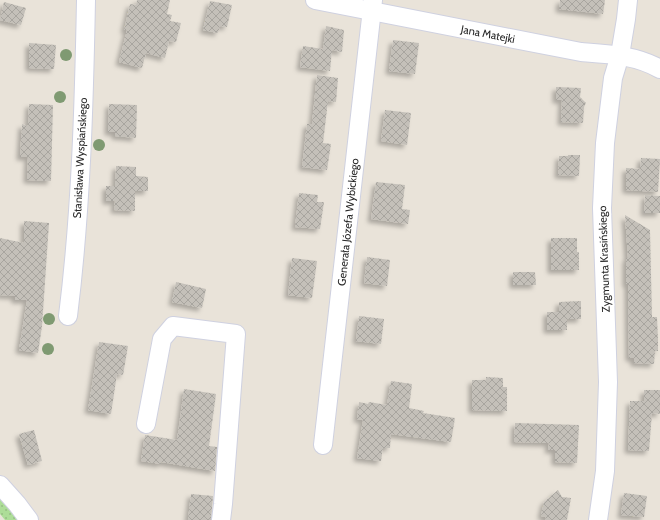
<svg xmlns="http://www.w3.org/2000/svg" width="660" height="520" font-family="Cabin,sans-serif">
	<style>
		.grass { fill: url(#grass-dots) }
		.building { fill: url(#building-cross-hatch); filter: url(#shadow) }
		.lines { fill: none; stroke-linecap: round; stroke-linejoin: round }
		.minor-casing { stroke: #cfd1e0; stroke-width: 20 }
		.minor { stroke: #fff; stroke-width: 18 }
		.tree { fill: #7f9a72 }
		.labels { text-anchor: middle; stroke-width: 4; stroke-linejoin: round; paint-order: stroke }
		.street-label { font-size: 11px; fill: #272727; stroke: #fff }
	</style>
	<defs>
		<pattern id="grass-dots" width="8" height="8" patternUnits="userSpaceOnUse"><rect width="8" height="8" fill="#addd98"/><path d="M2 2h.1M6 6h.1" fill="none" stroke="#95be83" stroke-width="1.8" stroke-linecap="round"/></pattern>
		<pattern id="building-cross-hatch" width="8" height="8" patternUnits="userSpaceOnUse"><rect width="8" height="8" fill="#c4c0b9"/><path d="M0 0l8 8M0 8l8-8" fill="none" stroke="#a8a59f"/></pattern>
		<filter id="shadow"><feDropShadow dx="-3.5" dy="3.5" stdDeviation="2" flood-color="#0004"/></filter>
	</defs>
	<rect width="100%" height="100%" fill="#e9e3d9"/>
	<!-- grass -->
	<polygon class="grass" points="0,497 19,520 5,520 0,514"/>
	<!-- building -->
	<g class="building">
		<polygon points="137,0 170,0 167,14 172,15 170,21 181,23 176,42 169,41 165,58 146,53 142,68 119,62 127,30 124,30 130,4 136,5"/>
		<polygon points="560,0 605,0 603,14 559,9"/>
		<polygon points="210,1 232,5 227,27 220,26 218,33 203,30"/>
		<polygon points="4,2 26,8 21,25 0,20"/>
		<polygon points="326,26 344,30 342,52 332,50 330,71 300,67 303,46 323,49"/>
		<polygon points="393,40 419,43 415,74 389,71"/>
		<polygon points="29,43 56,45 54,69 29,68"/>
		<polygon points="317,75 338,78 336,102 328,101 323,143 331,144 327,170 302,167 307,124 312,124"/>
		<polygon points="556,87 581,88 580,97 586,103 584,107 583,123 561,122 562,100 556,100"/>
		<polygon points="29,104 53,105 51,181 27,180 28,157 20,157 22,124 28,126"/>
		<polygon points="109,104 137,105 136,138 115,136 115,132 108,132"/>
		<polygon points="385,110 411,113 407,145 381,141"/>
		<polygon points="568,155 580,155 579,176 558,175 559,156 568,156"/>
		<polygon points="641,158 660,159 658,192 626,190 626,168 640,169"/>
		<polygon points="116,166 136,167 136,176 148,177 148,191 135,191 135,211 114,210 115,201 106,201 106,186 115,186"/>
		<polygon points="376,182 405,185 402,209 410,210 408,224 371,219"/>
		<polygon points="299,193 318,195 317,202 324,202 320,229 295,227"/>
		<polygon points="645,195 660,196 660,213 644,213"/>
		<polygon points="625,215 650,230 652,317 657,317 658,340 658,351 655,351 654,364 634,363 634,358 629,358 628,284 626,284 626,258 628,258"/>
		<polygon points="24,221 49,223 42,326 38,353 19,350 27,300 15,300 15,296 0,295 0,238 24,243"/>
		<polygon points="551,238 577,238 577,252 579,252 579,270 551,270"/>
		<polygon points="367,257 390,260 387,286 364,283"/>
		<polygon points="292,258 317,261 312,298 288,295"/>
		<polygon points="513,272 535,272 536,285 513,285"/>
		<polygon points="176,282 206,289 202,308 172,302"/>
		<polygon points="581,301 581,319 567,319 567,330 547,330 547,312 559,312 559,302"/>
		<polygon points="359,316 384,319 381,344 356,341"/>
		<polygon points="99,342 128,346 123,375 117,374 111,414 88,410"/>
		<polygon points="486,377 503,378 503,387 507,387 507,411 472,410 472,380 486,380"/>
		<polygon points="391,381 412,384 409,408 424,411 423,413 455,418 451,442 391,434 390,448 383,448 381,461 357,458 363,420 357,419 359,402 368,404 369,402 387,405"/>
		<polygon points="184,389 216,394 209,446 217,447 215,471 161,462 161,464 141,461 145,435 177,440"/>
		<polygon points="644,390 660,390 660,414 652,413 649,451 628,450 630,401 644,401"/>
		<polygon points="515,423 579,425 577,463 555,462 555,450 548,450 549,443 514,442"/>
		<polygon points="34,430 42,461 28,465 19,434"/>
		<polygon points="558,490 562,497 571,498 567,520 545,520 546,517 541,516 544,502"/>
		<polygon points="624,493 647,496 644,517 621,515"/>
		<polygon points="191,494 213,496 211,520 188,520"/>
	</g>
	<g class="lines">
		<defs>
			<g id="minor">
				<path d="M315,0L581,52C608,54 636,55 660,69"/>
				<path d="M68,316C81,212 84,105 86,0"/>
				<polyline points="146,424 162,339 173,326 236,334 223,504 221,520"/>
				<polyline points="323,445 373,0"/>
				<polyline points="0,485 17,504 29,520"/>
				<polyline points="598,520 605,471 608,382 602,208 605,143 613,78 620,55 626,19 628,0"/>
			</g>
		</defs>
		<!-- minor casing -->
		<use href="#minor" class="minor-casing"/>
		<!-- minor -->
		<use href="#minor" class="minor"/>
	</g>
	<!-- trees -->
	<g class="tree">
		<circle cx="66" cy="55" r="6"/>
		<circle cx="60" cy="97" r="6"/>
		<circle cx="99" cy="145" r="6"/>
		<circle cx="49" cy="319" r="6"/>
		<circle cx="48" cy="349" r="6"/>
	</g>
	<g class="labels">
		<!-- street labels -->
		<g class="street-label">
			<text transform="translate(488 34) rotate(11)" y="4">Jana Matejki</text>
			<text transform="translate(80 158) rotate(-87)" y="4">Stanisława Wyspiańskiego</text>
			<text transform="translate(348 222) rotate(-84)" y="4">Generała Józefa Wybickiego</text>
			<text transform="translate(604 259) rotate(-92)" y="4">Zygmunta Krasińskiego</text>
		</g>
	</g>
</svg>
